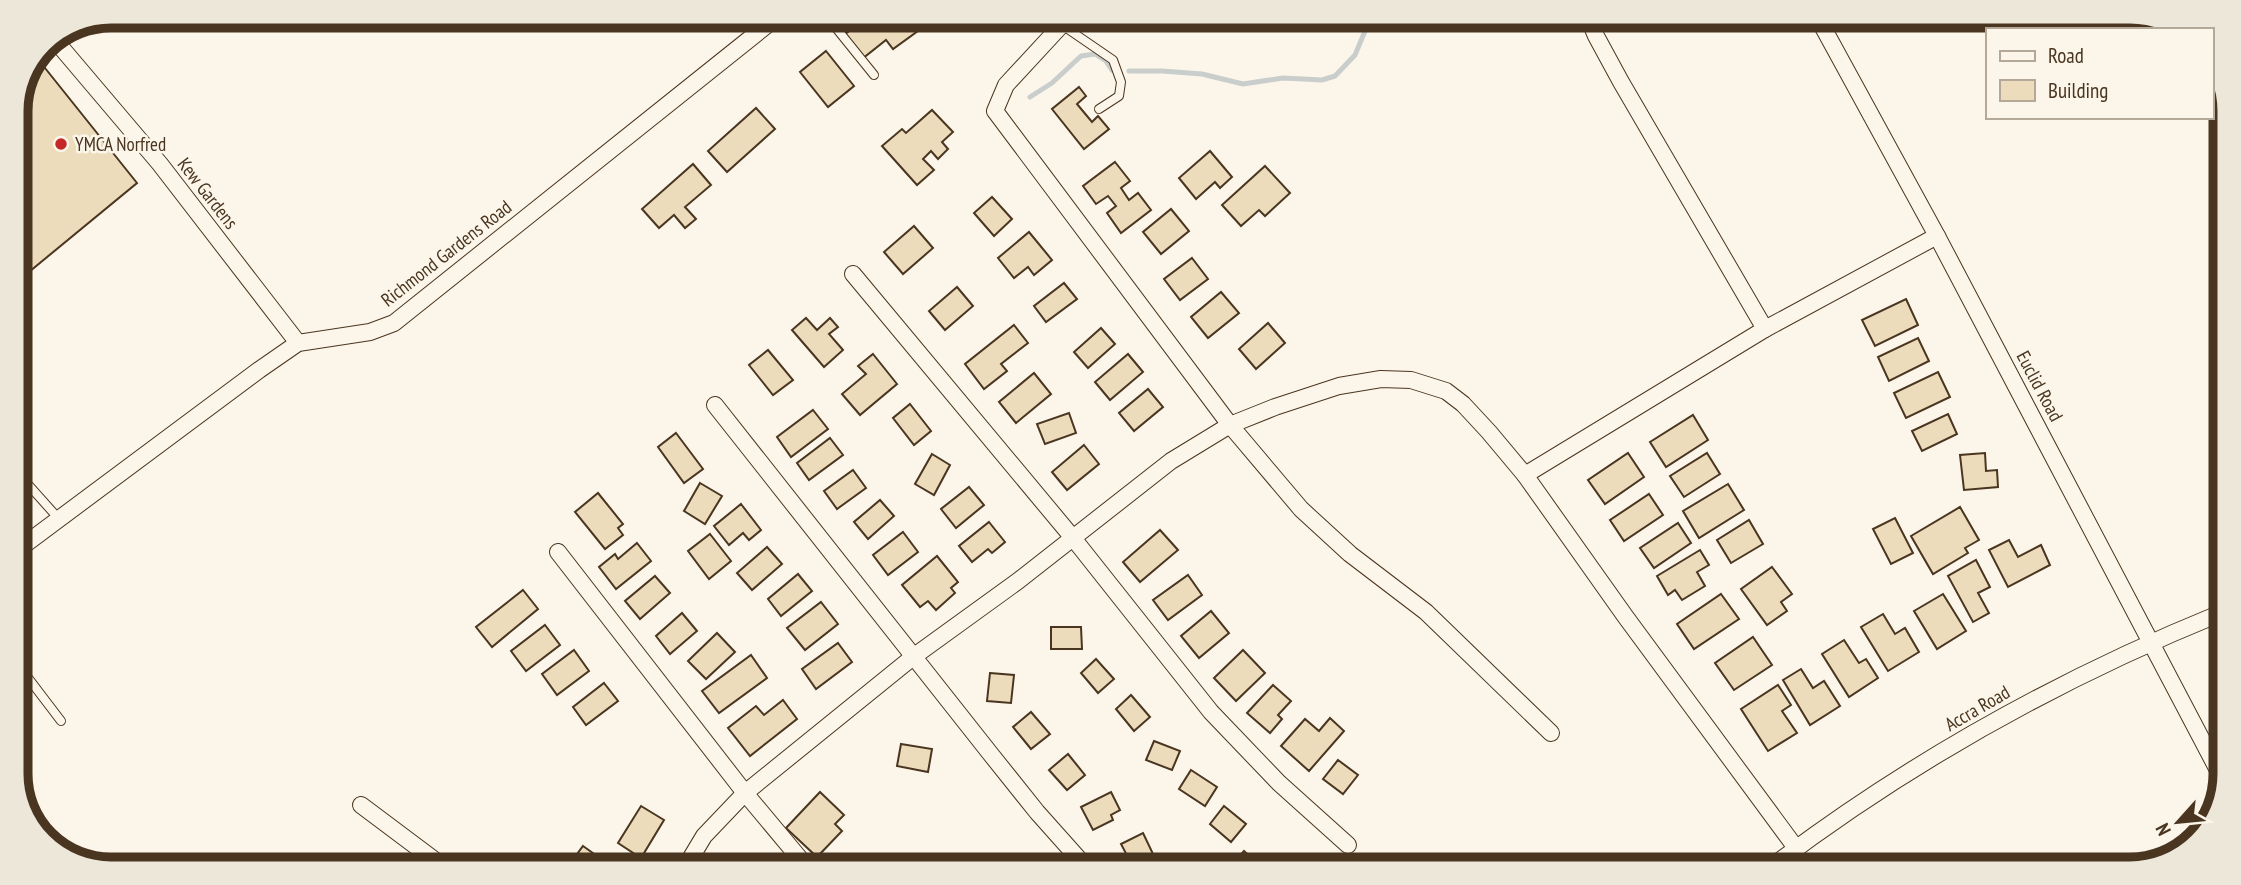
<svg xmlns="http://www.w3.org/2000/svg" width="2241" height="885" font-family="'PT Sans Narrow',sans-serif">
	<style>
		.lines { fill: none; stroke-linecap: round; stroke-linejoin: round }
		.stream { stroke: #c9cecd; stroke-width: 5 }
		.building { fill: #ecdcbc; stroke: #4a3520; stroke-width: 2 }
		.service-casing { stroke: #4a3520; stroke-width: 10 }
		.minor-casing { stroke: #4a3520; stroke-width: 18 }
		.service { stroke: #fbf6e9; stroke-width: 8 }
		.minor { stroke: #fbf6e9; stroke-width: 16 }
		.poi-dot { fill: #c62828; stroke: #fbf6e9; stroke-width: 2.5 }
		.labels { text-anchor: middle; stroke-width: 5; stroke-linejoin: round; paint-order: stroke }
		.poi-label { font-size: 19px; fill: #4a3520; stroke: #fbf6e9; text-anchor: start }
		.street-label { font-size: 19px; fill: #4a3520; stroke: #fbf6e9 }
		.rim { fill: none; stroke: #4a3520; stroke-width: 9 }
	</style>
	<rect width="100%" height="100%" fill="#fbf6e9"/>
	<g class="lines">
		<!-- stream -->
		<g class="stream">
			<polyline points="1129,71 1162,71 1202,74 1243,84 1283,78 1322,80 1335,76 1355,55 1370,19"/>
			<polyline points="1030,97 1052,83 1081,56 1095,54 1106,61 1112,70"/>
		</g>
	</g>
	<!-- building -->
	<g class="building">
		<polygon points="866,18 914,18 922,28 893,49 886,40 862,59 844,35"/>
		<polygon points="946,18 967,18 954,28"/>
		<polygon points="826,51 854,86 828,107 800,72"/>
		<polygon points="37,58 137,183 18,281 16,278 16,105"/>
		<polygon points="1079,87 1086,96 1077,104 1092,122 1098,116 1109,129 1084,149 1052,109"/>
		<polygon points="756,108 775,129 727,172 708,151"/>
		<polygon points="932,110 953,132 942,142 948,149 938,159 931,151 923,159 934,170 917,185 882,146 902,129 906,133"/>
		<polygon points="1210,151 1232,177 1220,188 1215,182 1196,199 1179,178"/>
		<polygon points="1115,162 1130,181 1121,188 1129,200 1138,193 1151,210 1121,233 1107,213 1116,206 1108,196 1096,204 1083,186"/>
		<polygon points="693,164 711,185 685,207 696,219 685,228 674,215 659,228 642,209"/>
		<polygon points="1265,166 1290,193 1265,216 1259,210 1241,226 1222,205"/>
		<polygon points="992,197 1012,219 994,236 974,213"/>
		<polygon points="1171,209 1189,231 1161,254 1143,232"/>
		<polygon points="914,226 933,248 903,274 884,252"/>
		<polygon points="1029,232 1052,260 1034,275 1028,267 1014,278 998,258"/>
		<polygon points="1192,258 1208,279 1180,300 1164,279"/>
		<polygon points="1064,283 1077,299 1046,322 1034,306"/>
		<polygon points="957,287 973,306 945,330 929,311"/>
		<polygon points="1221,292 1239,313 1208,338 1191,317"/>
		<polygon points="1906,299 1918,325 1875,346 1862,320"/>
		<polygon points="806,318 817,330 830,318 838,327 829,334 843,350 824,367 792,330"/>
		<polygon points="1268,323 1285,343 1256,369 1239,349"/>
		<polygon points="1014,325 1028,343 1001,364 1007,371 984,389 965,364"/>
		<polygon points="1101,328 1115,344 1088,368 1074,352"/>
		<polygon points="1918,338 1929,361 1889,381 1878,357"/>
		<polygon points="768,350 793,380 773,395 749,365"/>
		<polygon points="873,354 897,384 860,415 842,394 866,374 858,366"/>
		<polygon points="1128,354 1143,372 1110,400 1095,382"/>
		<polygon points="1938,372 1950,397 1906,418 1894,393"/>
		<polygon points="1034,373 1051,394 1016,423 999,402"/>
		<polygon points="1148,389 1163,407 1134,431 1119,413"/>
		<polygon points="910,404 931,431 914,445 893,418"/>
		<polygon points="813,410 828,429 791,457 777,437"/>
		<polygon points="1069,413 1076,433 1045,444 1037,424"/>
		<polygon points="1948,414 1957,434 1922,451 1912,431"/>
		<polygon points="1693,415 1708,440 1666,467 1650,442"/>
		<polygon points="676,433 703,469 684,483 658,447"/>
		<polygon points="830,438 843,455 809,480 797,463"/>
		<polygon points="1084,445 1099,464 1067,490 1052,472"/>
		<polygon points="1628,453 1644,477 1605,504 1588,480"/>
		<polygon points="1707,453 1720,474 1684,497 1670,476"/>
		<polygon points="1985,453 1986,471 1997,470 1998,487 1964,490 1960,455"/>
		<polygon points="932,454 950,465 934,495 915,484"/>
		<polygon points="853,470 866,488 837,509 824,491"/>
		<polygon points="700,483 722,496 705,524 684,511"/>
		<polygon points="1728,484 1744,510 1699,538 1683,511"/>
		<polygon points="969,487 984,505 956,528 941,509"/>
		<polygon points="598,493 623,524 618,528 623,535 605,549 575,512"/>
		<polygon points="1649,494 1663,515 1624,541 1610,520"/>
		<polygon points="880,500 894,516 868,539 854,522"/>
		<polygon points="741,504 761,530 749,540 743,533 729,545 714,526"/>
		<polygon points="1960,507 1979,540 1965,548 1968,553 1933,574 1911,536"/>
		<polygon points="1895,518 1913,553 1891,564 1873,529"/>
		<polygon points="1749,520 1763,544 1731,563 1717,540"/>
		<polygon points="989,522 1005,542 992,553 988,549 972,562 959,546"/>
		<polygon points="1678,523 1691,543 1654,568 1640,548"/>
		<polygon points="1160,530 1178,550 1140,582 1123,562"/>
		<polygon points="903,532 918,552 888,575 873,555"/>
		<polygon points="710,534 731,561 709,579 688,551"/>
		<polygon points="2009,540 2018,557 2041,545 2050,565 2008,587 1989,550"/>
		<polygon points="637,543 651,561 616,589 599,567 615,554 618,559"/>
		<polygon points="767,547 782,564 752,590 737,573"/>
		<polygon points="1700,550 1709,565 1697,572 1705,586 1682,600 1675,590 1668,595 1657,576"/>
		<polygon points="937,556 958,582 951,588 955,593 936,610 928,601 920,607 902,585"/>
		<polygon points="1976,560 1990,587 1978,593 1989,613 1973,622 1948,576"/>
		<polygon points="1772,567 1792,594 1781,602 1787,611 1767,625 1741,589"/>
		<polygon points="798,574 812,591 781,616 768,599"/>
		<polygon points="1188,575 1202,595 1168,620 1153,600"/>
		<polygon points="655,576 670,593 640,619 625,601"/>
		<polygon points="523,590 538,609 492,647 476,627"/>
		<polygon points="1721,594 1739,619 1694,649 1677,624"/>
		<polygon points="1943,594 1966,631 1937,649 1914,611"/>
		<polygon points="821,602 838,624 805,650 787,628"/>
		<polygon points="1211,611 1229,633 1199,658 1181,636"/>
		<polygon points="682,613 697,631 670,654 656,636"/>
		<polygon points="1883,614 1895,634 1905,628 1919,652 1888,671 1861,627"/>
		<polygon points="545,625 560,645 526,671 511,651"/>
		<polygon points="1051,627 1081,627 1082,649 1051,649"/>
		<polygon points="717,633 735,652 706,679 688,661"/>
		<polygon points="1753,637 1772,665 1734,690 1715,663"/>
		<polygon points="1844,640 1859,663 1866,659 1878,678 1849,697 1822,654"/>
		<polygon points="838,643 852,662 816,689 802,669"/>
		<polygon points="574,650 589,671 557,695 542,674"/>
		<polygon points="1243,650 1265,673 1236,701 1214,678"/>
		<polygon points="751,655 767,678 719,713 702,691"/>
		<polygon points="1096,659 1114,679 1098,693 1081,673"/>
		<polygon points="1801,669 1813,688 1824,681 1840,706 1810,725 1783,680"/>
		<polygon points="990,673 1014,675 1011,703 987,701"/>
		<polygon points="604,683 618,701 586,725 573,707"/>
		<polygon points="1273,685 1291,701 1278,715 1282,719 1270,733 1247,713"/>
		<polygon points="1778,685 1791,705 1782,711 1797,733 1768,751 1741,709"/>
		<polygon points="1131,695 1150,717 1134,731 1116,709"/>
		<polygon points="783,700 797,719 750,756 728,728 756,706 764,715"/>
		<polygon points="1031,712 1050,734 1031,749 1013,727"/>
		<polygon points="1330,718 1344,731 1309,771 1281,746 1305,719 1319,731"/>
		<polygon points="1154,741 1180,751 1172,770 1146,760"/>
		<polygon points="901,744 932,749 928,772 897,766"/>
		<polygon points="1068,754 1085,775 1067,790 1049,770"/>
		<polygon points="1338,760 1358,775 1343,794 1323,779"/>
		<polygon points="1191,770 1217,787 1205,806 1179,789"/>
		<polygon points="820,792 844,815 835,824 842,831 817,857 786,828"/>
		<polygon points="1111,792 1120,810 1111,815 1113,820 1093,830 1081,807"/>
		<polygon points="641,806 664,820 641,858 618,843"/>
		<polygon points="1224,806 1246,824 1231,842 1210,824"/>
		<polygon points="1143,833 1154,856 1133,867 1121,844"/>
		<polygon points="583,846 604,861 601,865 569,865"/>
		<polygon points="1244,851 1262,867 1230,867"/>
		<polygon points="1448,855 1463,868 1437,867"/>
	</g>
	<g class="lines">
		<defs>
			<g id="service">
				<polyline points="828,18 874,75"/>
				<polyline points="1062,25 1113,60 1121,82 1119,96 1099,109"/>
				<polyline points="16,471 59,519"/>
				<polyline points="16,662 61,721"/>
			</g>
			<g id="minor">
				<polyline points="1068,18 1006,85 995,111 1230,425 1301,509 1350,554 1426,612 1551,733"/>
				<polyline points="1589,19 1596,36 1621,82 1765,329"/>
				<polyline points="1819,20 1937,236 2220,774"/>
				<polyline points="54,39 160,164 298,343"/>
				<polyline points="853,274 1073,538 1211,712 1279,783 1348,845"/>
				<polyline points="715,405 989,752 1037,812 1086,867"/>
				<polyline points="1525,475 1765,329 1937,236"/>
				<polyline points="16,551 259,370 298,343 370,332 394,323 777,17"/>
				<polyline points="558,552 745,793 806,866"/>
				<polyline points="361,805 441,865"/>
				<polyline points="686,866 704,836 745,793 913,657 1018,581 1171,461 1230,425 1275,407 1339,386 1381,379 1411,380 1446,391 1463,404 1489,432 1525,475 1625,616 1796,848"/>
				<path d="M1770,868C1908,763 2061,678 2221,613"/>
			</g>
		</defs>
		<!-- service casing -->
		<use href="#service" class="service-casing"/>
		<!-- minor casing -->
		<use href="#minor" class="minor-casing"/>
		<!-- service -->
		<use href="#service" class="service"/>
		<!-- minor -->
		<use href="#minor" class="minor"/>
	</g>
	<!-- markers -->
	<circle class="poi-dot" cx="61" cy="144" r="7"/>
	<g class="labels">
		<!-- poi labels -->
		<g class="poi-label">
			<text x="75" y="151">YMCA Norfred</text>
		</g>
		<!-- street labels -->
		<g class="street-label">
			<text transform="translate(208 193) rotate(52)" y="7">Kew Gardens</text>
			<text transform="translate(446 253) rotate(-38)" y="7">Richmond Gardens Road</text>
			<text transform="translate(2040 386) rotate(62)" y="7">Euclid Road</text>
			<text transform="translate(1977 708) rotate(-30)" y="7">Accra Road</text>
		</g>
	</g>
	<!-- crop -->
	<path d="M0 0H2241V885H0ZM111 28H2130A83 83 0 0 1 2213 111V774A83 83 0 0 1 2130 857H111A83 83 0 0 1 28 774V111A83 83 0 0 1 111 28Z" fill="#ede7d9" fill-rule="evenodd"/>
	<path class="rim" d="M111 28H2130A83 83 0 0 1 2213 111V774A83 83 0 0 1 2130 857H111A83 83 0 0 1 28 774V111A83 83 0 0 1 111 28Z"/>
	<!-- legend -->
	<rect x="1986" y="28" width="228" height="91" fill="#fbf6e9" stroke="#b4a999" stroke-width="2"/>
	<rect x="2000" y="51" width="35" height="10" fill="#fbf6e9" stroke="#b4a999" stroke-width="2"/>
	<text x="2048" y="63" font-size="21" fill="#4a3520">Road</text>
	<rect x="2000" y="80" width="35" height="21" fill="#ecdcbc" stroke="#b4a999" stroke-width="2"/>
	<text x="2048" y="98" font-size="21" fill="#4a3520">Building</text>
	<!-- north arrow -->
	<g transform="translate(2178 822) rotate(243)" stroke="#fbf6e9" stroke-width="5" paint-order="stroke">
	<path d="M0-5L12 26L0 18L-12 26Z" fill="#4a3520"/>
	<text y="-10" font-size="19" font-weight="bold" text-anchor="middle" fill="#4a3520">N</text>
	</g>
</svg>
